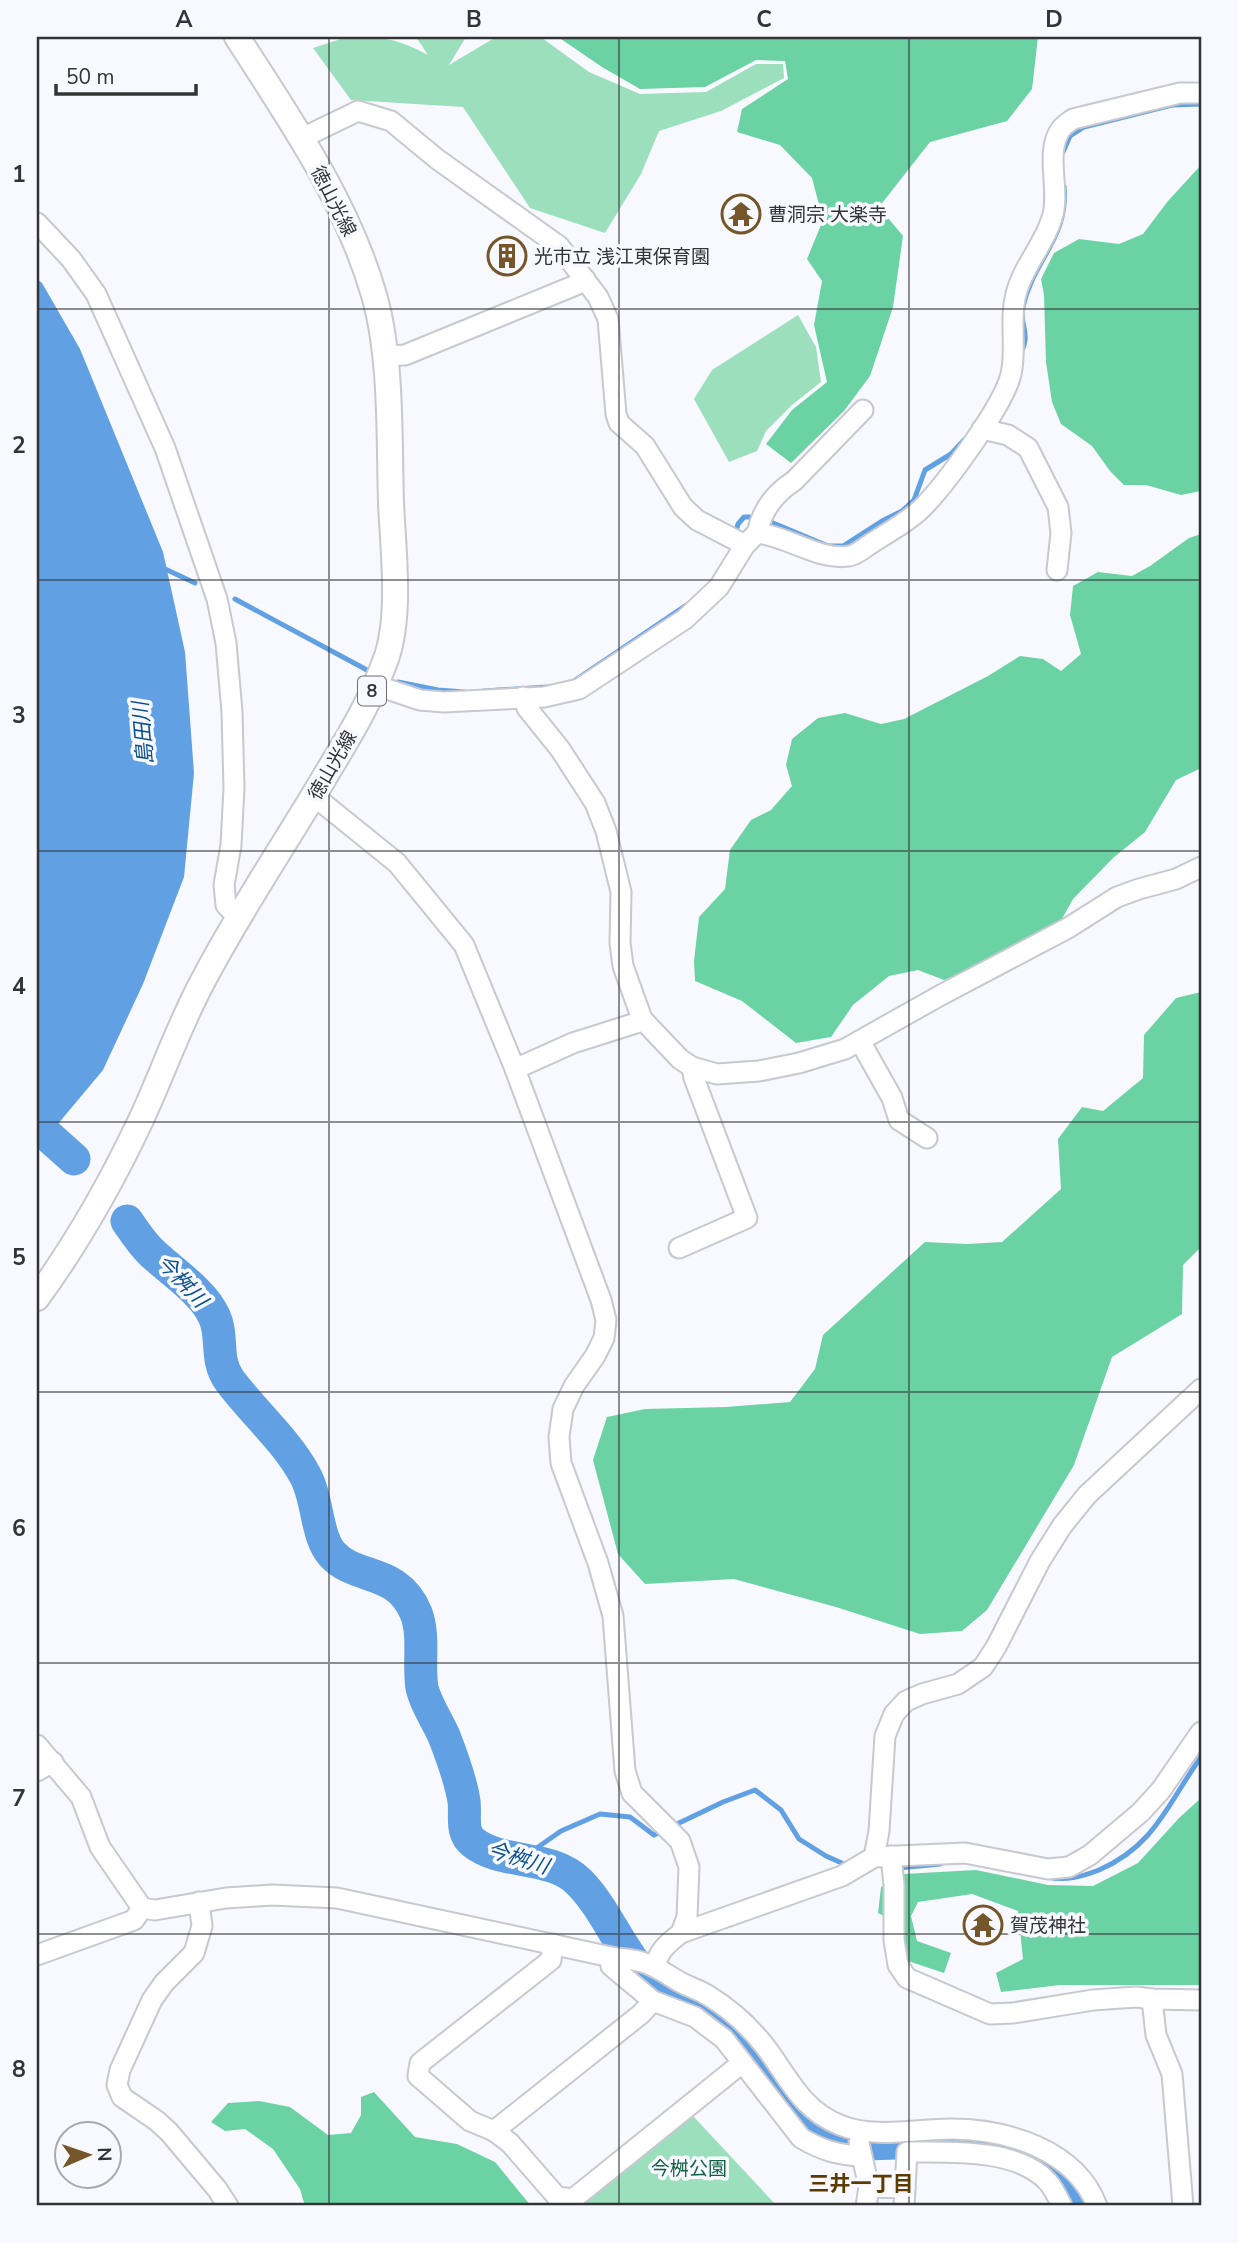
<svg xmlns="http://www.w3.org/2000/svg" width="1238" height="2243" font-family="'Nunito Sans','Noto Sans JP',sans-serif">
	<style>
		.green { fill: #9cdfbd }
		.forest { fill: #6bd3a3 }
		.water { fill: #60a0e3 }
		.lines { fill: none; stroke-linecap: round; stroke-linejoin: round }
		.stream { stroke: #60a0e3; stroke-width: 5 }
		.river { stroke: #60a0e3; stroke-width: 33 }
		.minor-casing { stroke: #c7c8d0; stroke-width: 23 }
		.major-casing { stroke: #c7c8d0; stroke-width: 28 }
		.minor { stroke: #fff; stroke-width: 19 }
		.major { stroke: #fff; stroke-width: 24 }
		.grid { fill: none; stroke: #333437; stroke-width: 2; stroke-opacity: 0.55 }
		.labels { text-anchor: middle; stroke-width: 7; stroke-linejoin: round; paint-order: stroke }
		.shield { fill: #f8f9fe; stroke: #6e6f73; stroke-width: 2 }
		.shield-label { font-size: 18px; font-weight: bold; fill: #333437 }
		.street-label { font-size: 19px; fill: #333437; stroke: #f8f9fe }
		.poi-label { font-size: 19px; fill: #333437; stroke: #f8f9fe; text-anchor: start }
		.park-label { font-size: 19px; fill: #116142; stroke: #f8f9fe }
		.water-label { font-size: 21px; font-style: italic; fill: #0a508e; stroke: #f8f9fe }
		.neighbourhood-label { font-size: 21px; font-weight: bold; fill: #5c3b02; stroke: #f8f9fe }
		.neatline { fill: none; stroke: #333437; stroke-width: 2.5 }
		.grid-label { font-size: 23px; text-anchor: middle; font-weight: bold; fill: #333437 }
	</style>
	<rect width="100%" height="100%" fill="#f8f9fe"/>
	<!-- green -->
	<g class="green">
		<path d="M347,37C383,37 396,38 428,55L416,37H466L449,65L496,37H537L542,38L589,72L640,94L706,92L756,64H783L784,78L721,111L659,131L641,174L605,233L530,208L463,107L351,100L313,48Z"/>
		<polygon points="798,315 816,347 821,382 792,405 766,431 757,451 729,462 694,399 712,370"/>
		<polygon points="693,2116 777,2206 581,2206"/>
	</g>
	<!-- forest -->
	<g class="forest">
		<polygon points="558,37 1038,37 1032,89 1007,121 930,142 879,207 903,236 893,307 870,376 844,411 791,463 766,444 792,410 827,382 814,325 822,281 807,259 823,220 812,178 780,145 737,132 742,109 788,79 785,61 756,60 705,87 640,89 602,67"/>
		<polygon points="1201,165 1201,491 1181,495 1146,485 1124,485 1110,471 1092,446 1061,424 1052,402 1046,362 1044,295 1041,279 1054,253 1079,239 1119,244 1143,234 1168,201"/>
		<polygon points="1201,534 1201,768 1176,780 1145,832 1113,858 1073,899 1058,926 983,964 944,980 918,970 889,976 853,1005 831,1037 796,1043 742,1001 695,981 694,961 699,917 725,889 730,850 751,820 771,810 792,786 786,765 792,739 818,718 845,713 881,724 904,719 988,676 1020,656 1043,659 1061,671 1081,654 1070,615 1073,586 1098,572 1132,576 1150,566 1189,538"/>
		<polygon points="1201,992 1201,1247 1183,1265 1182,1314 1112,1357 1074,1465 987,1610 962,1631 920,1634 836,1607 734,1579 645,1584 618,1554 593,1460 607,1417 645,1409 726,1407 790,1402 815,1369 823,1335 925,1242 967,1244 1002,1242 1061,1189 1058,1139 1082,1107 1103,1111 1143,1078 1144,1035 1176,998"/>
		<polygon points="1201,1798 1201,1985 1060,1985 1001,1992 996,1973 1023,1959 1018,1911 972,1894 918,1902 911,1916 917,1941 951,1953 944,1973 908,1961 899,1924 878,1913 881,1887 903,1874 976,1870 1048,1885 1093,1886 1138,1863 1179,1818"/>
		<polygon points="374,2092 415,2137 457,2144 495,2162 531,2206 305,2206 300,2189 273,2149 245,2129 225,2131 211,2122 228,2103 259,2101 290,2107 328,2135 351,2133 361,2115 361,2097"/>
	</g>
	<!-- water -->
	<polygon class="water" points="37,279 42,283 80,349 163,552 185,652 194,773 184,877 143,984 103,1070 37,1149"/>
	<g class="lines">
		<!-- stream -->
		<g class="stream">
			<polyline points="1063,152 1070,136 1084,127 1172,105 1201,104"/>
			<path d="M1020,354C1032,334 1019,326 1023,307C1033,260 1069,238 1064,186"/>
			<polyline points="766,520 828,546 843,546 882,521 902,511 914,500 925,470 951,454 964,440"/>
			<polyline points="735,534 738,524 744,517 756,517"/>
			<polyline points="163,568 195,583"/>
			<polyline points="235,599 367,670"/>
			<polyline points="398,682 438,690 464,692"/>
			<polyline points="571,683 688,604"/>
			<polyline points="484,691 548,687"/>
			<polyline points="521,1859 561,1831 600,1814 630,1817 654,1835 723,1802 755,1790 781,1810 799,1839 826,1856 844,1864"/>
			<polyline points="898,1868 940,1864"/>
			<path d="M1047,1877C1066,1881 1081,1877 1099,1870C1155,1846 1168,1803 1201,1757"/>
		</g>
		<!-- river -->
		<g class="river">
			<polyline points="37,1126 74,1159"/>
			<path d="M127,1221C134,1231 141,1242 150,1251C169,1270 203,1291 214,1316C224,1336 214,1360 230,1381C254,1413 286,1440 305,1475C318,1498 316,1536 332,1554C356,1581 397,1567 416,1613C425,1636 418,1663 422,1688C426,1705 437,1720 444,1736C451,1754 461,1782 464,1801C466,1816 460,1833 474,1843C502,1865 551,1854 579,1882C605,1908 619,1947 644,1975C661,1993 684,1994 704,2007C722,2019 739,2037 754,2053C778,2081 789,2124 826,2139C846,2146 872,2144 894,2143C964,2142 1044,2136 1083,2206"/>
		</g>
		<defs>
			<g id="minor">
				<polyline points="302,138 358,111 391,121 437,159 559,246 598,297 608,319 616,414 619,423 645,446 683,507 697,520 745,545"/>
				<polyline points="37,223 71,259 96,294 165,448 217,599 226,643 232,712 234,788 231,845 224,885 226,905 238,918"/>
				<polyline points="385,356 405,355 576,285 585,279"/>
				<polyline points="982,429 1008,435 1028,448 1058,507 1061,533 1057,570"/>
				<path d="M757,533C762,510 775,493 794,481L863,410"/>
				<path d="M375,685L420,700L444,702L544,697L579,689L685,619L719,587L745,545L757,533C788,536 819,561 849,556C857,555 865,547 872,543C887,533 906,523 920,510C944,487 1004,405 1011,374C1017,348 1009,320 1016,294C1023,266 1044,245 1052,218C1061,191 1044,152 1061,129C1064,125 1069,122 1073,119L1180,93H1201"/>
				<polyline points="523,697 527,708 560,749 595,803 606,831 621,892 620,943 623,966 642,1019 680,1059 692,1067 717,1074 759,1071 799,1063 845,1049 941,995 1068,928 1117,897 1139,889 1176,879 1201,867"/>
				<polyline points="314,796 397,863 464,945 515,1069 601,1300 606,1320 604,1338 595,1356 574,1386 563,1409 559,1437 561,1463 598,1563 613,1616 625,1771 632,1793 680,1841 689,1867 687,1917 681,1933"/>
				<polyline points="860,1041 892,1098 899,1120 927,1138"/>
				<polyline points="515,1069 573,1043 636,1023 642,1019"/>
				<polyline points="679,1248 747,1218 694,1078 692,1067"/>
				<path d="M37,1745L81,1797L100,1847L142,1908L155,1910L226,1898L272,1895L337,1898L611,1957C621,1959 632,1959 642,1962C656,1966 668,1975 680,1982C689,1987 700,1990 709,1996C730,2009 749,2026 764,2045C788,2076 801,2110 840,2125C873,2139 915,2129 951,2129C1007,2129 1076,2150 1097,2206"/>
				<polyline points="37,1771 53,1762"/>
				<polyline points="891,1856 894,1885 894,1940 898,1965 907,1978 990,2014 1013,2013 1093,2000 1136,1997 1152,1999 1201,2000"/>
				<polyline points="874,1857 879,1831 885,1736 894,1714 906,1701 922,1694 958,1684 983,1667 996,1647 1040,1561 1062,1526 1087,1495 1201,1389"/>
				<polyline points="199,1902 202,1926 194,1953 164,1983 152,2000 120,2070 117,2085 122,2097 157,2121 169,2132 217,2189 228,2206"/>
				<polyline points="553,1944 551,1960 420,2063 418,2076 470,2121 494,2131 510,2143 557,2197 573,2199 742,2063"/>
				<polyline points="37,1955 134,1920 142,1908"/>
				<path d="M611,1957V1966L653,2001L695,2017L724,2039L801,2138C821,2150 838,2155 861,2156"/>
				<path d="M655,1966C659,1950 668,1943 681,1933L842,1876L874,1857L965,1853L1048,1869L1069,1867L1090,1855L1141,1812L1161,1790L1201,1732"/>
				<polyline points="1152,1999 1156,2035 1172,2074 1183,2206"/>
				<polyline points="494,2131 641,2014 653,2001"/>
				<polyline points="859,2143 869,2187 866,2206"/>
				<polyline points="869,2187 905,2188"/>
				<path d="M904,2206L907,2152C948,2152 1018,2148 1048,2182C1054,2189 1058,2198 1062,2206"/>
			</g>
			<path id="major" d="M37,1298C77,1243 110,1185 139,1124C162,1076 179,1024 205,977C243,905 289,838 330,768C352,732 373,696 387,656C401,613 393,548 391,503C389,437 392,358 374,295C347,201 289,118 237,37"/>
		</defs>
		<!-- minor casing -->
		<use href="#minor" class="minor-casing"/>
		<!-- major casing -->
		<use href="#major" class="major-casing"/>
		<!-- minor -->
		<use href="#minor" class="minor"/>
		<!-- major -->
		<use href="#major" class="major"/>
	</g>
	<!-- grid -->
	<path class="grid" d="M329,37V2206M619,37V2206M909,37V2206M37,309H1201M37,580H1201M37,851H1201M37,1122H1201M37,1392H1201M37,1663H1201M37,1934H1201"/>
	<!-- icons -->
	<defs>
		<symbol id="temple-ring" viewBox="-11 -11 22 22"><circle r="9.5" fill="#f8f9fe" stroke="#75562b" stroke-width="1.5"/><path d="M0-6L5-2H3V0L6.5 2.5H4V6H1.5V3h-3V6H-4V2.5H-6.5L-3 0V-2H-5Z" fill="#75562b"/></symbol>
		<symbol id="building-ring" viewBox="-11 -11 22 22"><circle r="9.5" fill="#f8f9fe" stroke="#75562b" stroke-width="1.5"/><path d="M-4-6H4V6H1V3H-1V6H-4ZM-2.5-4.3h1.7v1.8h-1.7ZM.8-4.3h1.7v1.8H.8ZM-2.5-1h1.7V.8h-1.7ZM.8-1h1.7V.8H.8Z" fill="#75562b"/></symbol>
	</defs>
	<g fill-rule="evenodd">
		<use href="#temple-ring" x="719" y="192" width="44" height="44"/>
		<use href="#building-ring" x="485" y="234" width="44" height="44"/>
		<use href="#temple-ring" x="961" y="1903" width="44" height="44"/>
	</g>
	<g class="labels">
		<!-- shield labels -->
		<rect class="shield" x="358" y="676.5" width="28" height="29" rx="5"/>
		<g class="shield-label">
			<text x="372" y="697">8</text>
		</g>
		<!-- street labels -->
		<g class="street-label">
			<text transform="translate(334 201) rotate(63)" y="7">徳山光線</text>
			<text transform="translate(332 765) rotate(-60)" y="7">徳山光線</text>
		</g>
		<!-- poi labels -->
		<g class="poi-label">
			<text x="768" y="221">曹洞宗 大楽寺</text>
			<text x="534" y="263">光市立 浅江東保育園</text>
			<text x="1010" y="1932">賀茂神社</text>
		</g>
		<!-- park labels -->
		<g class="park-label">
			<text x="689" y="2175">今桝公園</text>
		</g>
		<!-- water labels -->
		<g class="water-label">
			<text transform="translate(143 733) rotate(-95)" y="7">島田川</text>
			<text transform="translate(182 1281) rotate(47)" y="7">今桝川</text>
			<text transform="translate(518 1858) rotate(17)" y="7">今桝川</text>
		</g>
		<!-- neighbourhood labels -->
		<g class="neighbourhood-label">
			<text x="861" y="2191">三井一丁目</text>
		</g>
	</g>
	<!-- border -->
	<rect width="1238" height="2243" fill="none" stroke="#f8f9fe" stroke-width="77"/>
	<!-- north arrow -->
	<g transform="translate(88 2155) rotate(88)"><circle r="33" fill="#f8f9fe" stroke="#a9aaae" stroke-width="2"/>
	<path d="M0-5L12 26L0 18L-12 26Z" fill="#75562b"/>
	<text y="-10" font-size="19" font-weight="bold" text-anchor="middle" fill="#333437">N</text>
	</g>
	<!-- scale -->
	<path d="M56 84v10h140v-10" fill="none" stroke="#333437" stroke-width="3.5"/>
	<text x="66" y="84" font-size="21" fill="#333437" stroke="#f8f9fe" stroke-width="5" paint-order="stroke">50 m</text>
	<rect x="38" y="38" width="1162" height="2166" class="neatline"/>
	<g class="grid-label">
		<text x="184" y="27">A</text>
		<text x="474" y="27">B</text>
		<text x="764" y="27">C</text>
		<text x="1054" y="27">D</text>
		<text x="19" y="182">1</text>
		<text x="19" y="453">2</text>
		<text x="19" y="723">3</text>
		<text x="19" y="994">4</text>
		<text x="19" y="1265">5</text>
		<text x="19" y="1536">6</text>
		<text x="19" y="1806">7</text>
		<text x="19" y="2077">8</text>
	</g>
</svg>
